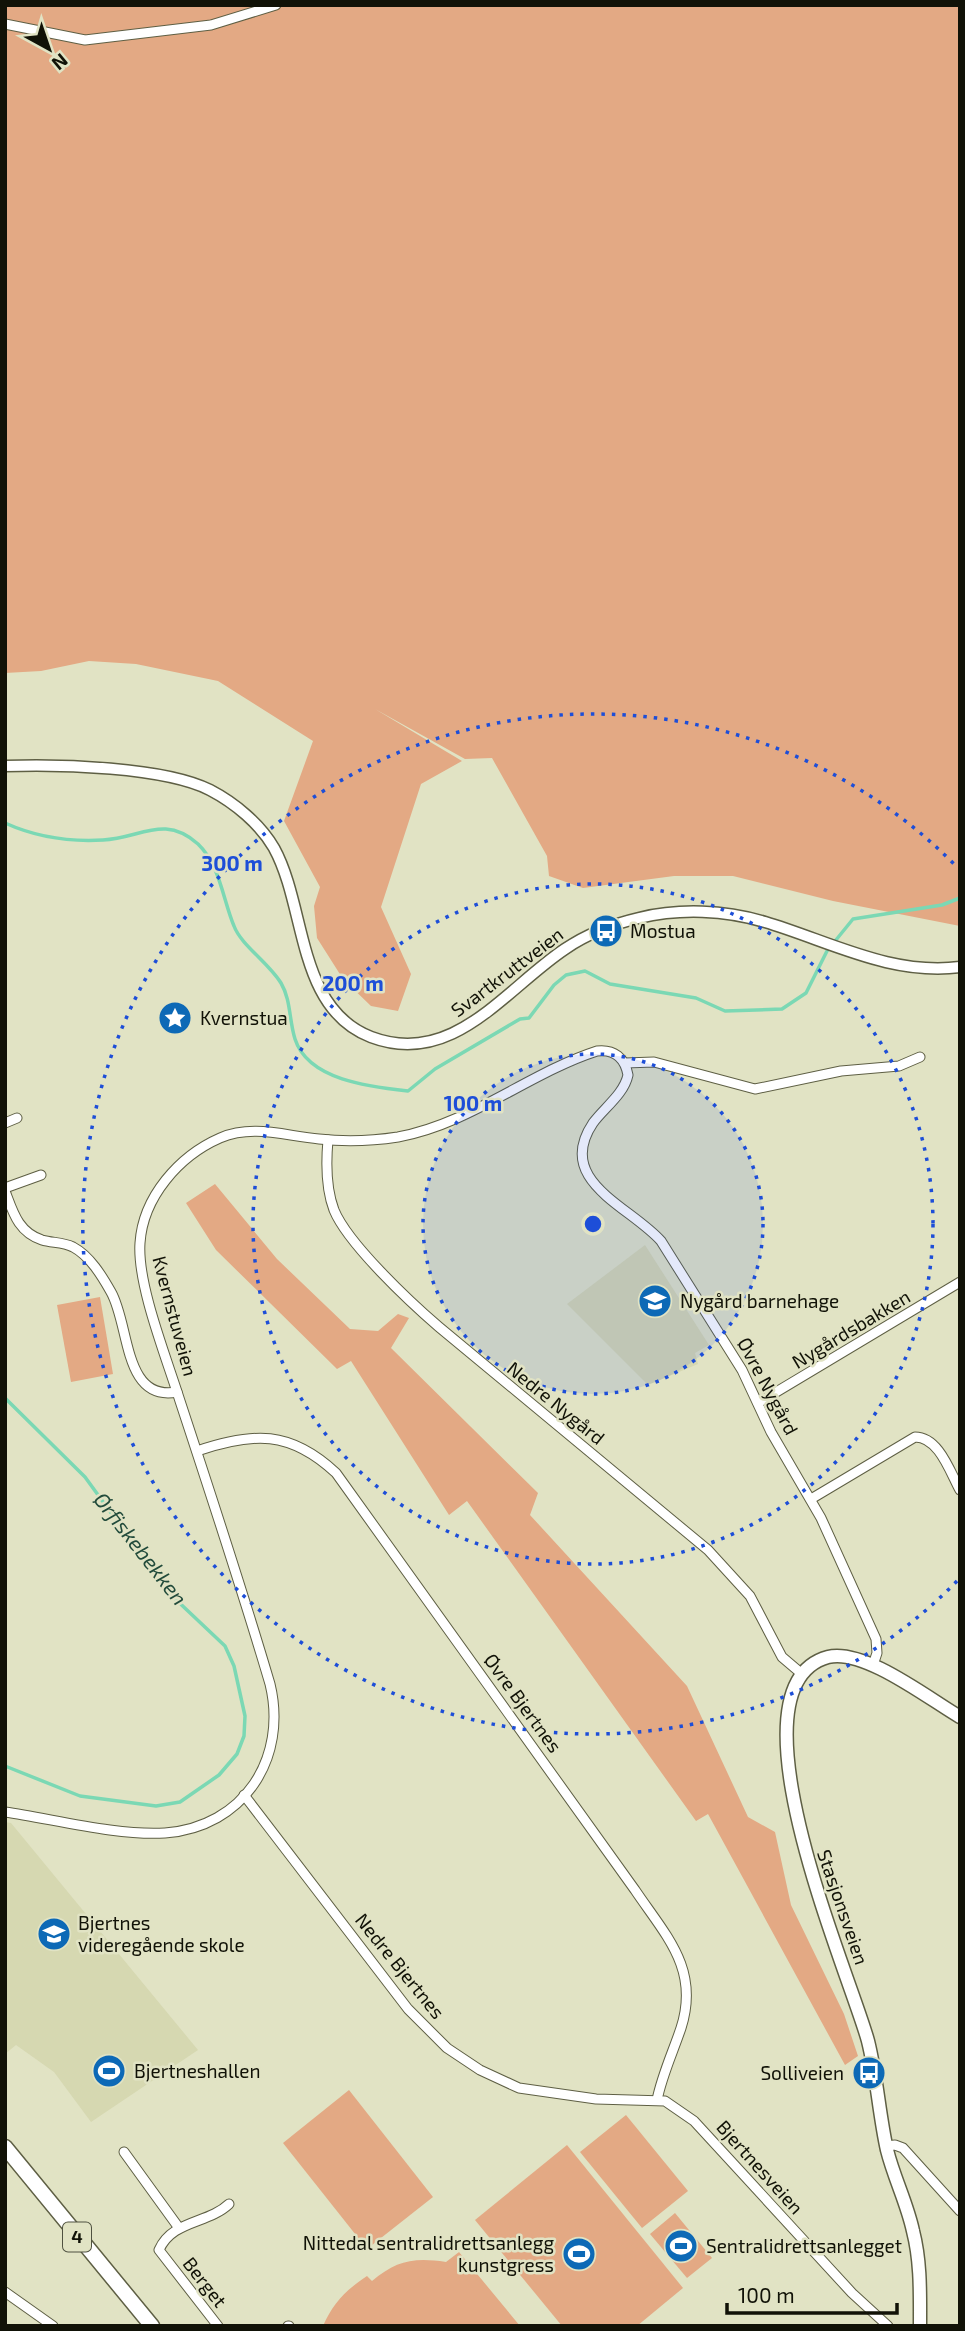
<svg xmlns="http://www.w3.org/2000/svg" width="965" height="2331" font-family="'Exo 2',sans-serif">
	<style>
		.built { fill: #d6d8b1 }
		.green { fill: #e3a984 }
		.lines { fill: none; stroke-linecap: round; stroke-linejoin: round }
		.stream { stroke: #7bd8b4; stroke-width: 3.5 }
		.minor-casing { stroke: #5e5f44; stroke-width: 11 }
		.tertiary-casing { stroke: #5e5f44; stroke-width: 13 }
		.secondary-casing { stroke: #5e5f44; stroke-width: 15 }
		.trunk-casing { stroke: #5e5f44; stroke-width: 17 }
		.minor { stroke: #fff; stroke-width: 9 }
		.tertiary { stroke: #fff; stroke-width: 10 }
		.secondary { stroke: #fff; stroke-width: 12 }
		.trunk { stroke: #fff; stroke-width: 14 }
		.ring { fill: none; stroke: #1d4ed8; stroke-width: 3.5; stroke-dasharray: 3.5 7 }
		.labels { text-anchor: middle; stroke-width: 5; stroke-linejoin: round; paint-order: stroke }
		.shield { fill: #e1e3c4; stroke: #4f5140; stroke-width: 2 }
		.shield-label { font-size: 18px; font-weight: bold; fill: #111207 }
		.poi-label { font-size: 19px; fill: #111207; stroke: #e1e3c4; text-anchor: start }
		.street-label { font-size: 19px; fill: #111207; stroke: #e1e3c4 }
		.water-label { font-size: 21px; font-style: italic; fill: #224b3b; stroke: #e1e3c4 }
		.centre { fill: #1d4ed8; stroke: #e1e3c4; stroke-width: 3.5 }
		.ring-label { font-size: 21px; text-anchor: middle; font-weight: bold; fill: #1d4ed8; stroke: #e1e3c4; stroke-width: 5; stroke-linejoin: round; paint-order: stroke }
	</style>
	<rect width="100%" height="100%" fill="#e1e3c4"/>
	<!-- built -->
	<g class="built">
		<polygon points="645,1245 709,1345 695,1353 698,1364 648,1385 567,1304"/>
		<polygon points="5,1822 11,1823 198,2050 91,2122 54,2072 16,2045 5,2054"/>
	</g>
	<!-- green -->
	<g class="green">
		<polygon points="5,5 960,5 960,926 833,901 733,876 674,876 583,888 549,876 547,856 492,758 465,759 375,709 462,761 421,784 381,907 411,974 398,1011 371,1006 343,979 317,938 314,906 320,887 284,821 313,741 218,681 136,664 89,661 41,671 5,673"/>
		<polygon points="215,1184 277,1259 350,1329 378,1331 398,1314 409,1318 391,1348 538,1493 530,1515 687,1686 748,1817 775,1832 791,1905 844,2014 858,2056 845,2065 708,1814 696,1821 467,1501 449,1515 351,1361 337,1369 216,1250 186,1203"/>
		<polygon points="100,1297 113,1374 71,1382 57,1305"/>
		<polygon points="349,2090 433,2197 367,2249 283,2143"/>
		<polygon points="626,2115 688,2191 642,2228 580,2152"/>
		<polygon points="567,2145 683,2288 637,2326 562,2326 475,2220"/>
		<polygon points="675,2213 712,2258 687,2278 650,2234"/>
		<path d="M459,2252L520,2326H323C333,2303 346,2290 367,2276L372,2281C396,2261 413,2257 446,2262Z"/>
	</g>
	<g class="lines">
		<!-- stream -->
		<g class="stream">
			<path d="M5,823C36,837 70,842 103,840C141,838 164,814 198,844C220,865 223,900 234,926C241,945 269,963 281,983C291,1000 289,1020 295,1039C308,1080 370,1087 408,1091L435,1069L520,1019L529,1018L554,985L566,975L585,971L610,984L696,998L725,1011L782,1009L806,993L827,951L853,919L942,905L960,898"/>
			<polyline points="5,1398 85,1477 170,1594 225,1646 234,1666 245,1716 244,1736 237,1754 219,1775 180,1802 156,1806 80,1796 5,1766"/>
		</g>
		<defs>
			<g id="minor">
				<polyline points="5,24 85,40 211,25 276,5"/>
				<polyline points="625,1063 654,1062 755,1089 841,1071 899,1066 920,1057"/>
				<polyline points="5,1123 17,1118"/>
				<path d="M328,1140C326,1162 326,1189 334,1210C348,1244 410,1302 439,1327L708,1550L750,1596L782,1657L802,1674"/>
				<polyline points="5,1188 41,1175"/>
				<path d="M5,1191C13,1212 18,1232 42,1240C52,1243 63,1242 73,1247C90,1256 102,1276 111,1292C130,1325 123,1402 177,1392"/>
				<polyline points="758,1403 960,1282"/>
				<path d="M197,1451C253,1432 290,1430 336,1473L635,1890C666,1936 700,1969 681,2028C673,2052 662,2075 657,2100"/>
				<path d="M811,1499L915,1437C939,1437 950,1472 960,1490"/>
				<polyline points="244,1795 408,2009 447,2048 480,2070 519,2088 596,2099 665,2101 694,2121 852,2293 888,2326"/>
				<path d="M5,1812C53,1819 118,1836 165,1833C244,1827 288,1758 270,1684C242,1589 211,1495 180,1401C167,1359 137,1285 140,1243C143,1197 179,1156 220,1138C253,1124 285,1136 319,1139C345,1142 372,1141 398,1137C470,1124 529,1073 597,1051C614,1049 625,1058 628,1075C624,1094 604,1108 593,1123C554,1181 630,1206 661,1241L742,1370L771,1432L821,1518L876,1639L877,1653L873,1665"/>
				<polyline points="886,2146 895,2145 903,2148 960,2211"/>
				<polyline points="124,2152 179,2228"/>
				<polyline points="5,2292 53,2326"/>
				<path d="M218,2326L159,2250C172,2220 208,2224 229,2204"/>
				<polyline points="288,2326 289,2326"/>
			</g>
			<path id="tertiary" d="M5,766C58,764 165,767 210,790C235,803 260,824 274,848C307,908 296,1008 371,1037C453,1068 505,989 565,949C587,934 613,924 639,918C680,908 725,910 765,922C829,941 891,976 960,967"/>
			<path id="secondary" d="M920,2326C920,2294 921,2262 913,2231C907,2203 894,2178 887,2150C879,2114 877,2077 868,2041C851,1977 722,1686 828,1657C864,1648 929,1699 960,1717"/>
			<polyline id="trunk" points="5,2147 152,2326"/>
		</defs>
		<!-- minor casing -->
		<use href="#minor" class="minor-casing"/>
		<!-- tertiary casing -->
		<use href="#tertiary" class="tertiary-casing"/>
		<!-- secondary casing -->
		<use href="#secondary" class="secondary-casing"/>
		<!-- trunk casing -->
		<use href="#trunk" class="trunk-casing"/>
		<!-- minor -->
		<use href="#minor" class="minor"/>
		<!-- tertiary -->
		<use href="#tertiary" class="tertiary"/>
		<!-- secondary -->
		<use href="#secondary" class="secondary"/>
		<!-- trunk -->
		<use href="#trunk" class="trunk"/>
	</g>
	<!-- distance rings -->
	<circle cx="593" cy="1224" r="170" fill="#1d4ed8" fill-opacity=".12"/>
	<g class="ring">
		<circle cx="593" cy="1224" r="170"/>
		<circle cx="593" cy="1224" r="340"/>
		<path d="M957 1581A510 510 0 1 1 957 867"/>
	</g>
	<!-- icons -->
	<defs>
		<symbol id="bus-disc" viewBox="-11 -11 22 22"><circle r="9.5" fill="#0d69b6" stroke="#e1e3c4"/><path d="M-5-6H5V4H4V6H2V4H-2V6H-4V4H-5ZM-3.5-4V0h7V-4ZM-3.5 1.2v1.5H-2V1.2ZM2 1.2v1.5H3.5V1.2Z" fill="#fff"/></symbol>
		<symbol id="sight-disc" viewBox="-11 -11 22 22"><circle r="9.5" fill="#0d69b6" stroke="#e1e3c4"/><path d="M0-6L1.8-2.2L6-1.7L2.9 1.2L3.7 5.4L0 3.3L-3.7 5.4L-2.9 1.2L-6-1.7L-1.8-2.2Z" fill="#fff"/></symbol>
		<symbol id="school-disc" viewBox="-11 -11 22 22"><circle r="9.5" fill="#0d69b6" stroke="#e1e3c4"/><path d="M0-5L7-2L0 1L-7-2ZM-4 1L0 2.5L4 1V4Q0 6-4 4Z" fill="#fff"/></symbol>
		<symbol id="stadium-disc" viewBox="-11 -11 22 22"><circle r="9.5" fill="#0d69b6" stroke="#e1e3c4"/><path d="M0-5a6.5 5 0 1 0 0 10a6.5 5 0 1 0 0-10ZM-3.5-1.8h7v3.6h-7Z" fill="#fff"/></symbol>
	</defs>
	<g fill-rule="evenodd">
		<use href="#bus-disc" x="587" y="912" width="38" height="38"/>
		<use href="#sight-disc" x="156" y="999" width="38" height="38"/>
		<use href="#school-disc" x="636" y="1282" width="38" height="38"/>
		<use href="#school-disc" x="35" y="1915" width="38" height="38"/>
		<use href="#stadium-disc" x="90" y="2052" width="38" height="38"/>
		<use href="#bus-disc" x="850" y="2054" width="38" height="38"/>
		<use href="#stadium-disc" x="662" y="2227" width="38" height="38"/>
		<use href="#stadium-disc" x="560" y="2235" width="38" height="38"/>
	</g>
	<g class="labels">
		<!-- shield labels -->
		<rect class="shield" x="63" y="2222.5" width="28" height="29" rx="5"/>
		<g class="shield-label">
			<text x="77" y="2243">4</text>
		</g>
		<!-- poi labels -->
		<g class="poi-label">
			<text x="630" y="938">Mostua</text>
			<text x="200" y="1025">Kvernstua</text>
			<text x="680" y="1308">Nygård barnehage</text>
			<text x="78" y="1930">Bjertnes<tspan x="78" dy="22">videregående skole</tspan></text>
			<text x="134" y="2078">Bjertneshallen</text>
			<text x="844" y="2080" text-anchor="end">Solliveien</text>
			<text x="554" y="2250" text-anchor="end">Nittedal sentralidrettsanlegg<tspan x="554" dy="22">kunstgress</tspan></text>
			<text x="706" y="2253">Sentralidrettsanlegget</text>
		</g>
		<!-- street labels -->
		<g class="street-label">
			<text transform="translate(507 972) rotate(-37)" y="7">Svartkruttveien</text>
			<text transform="translate(175 1316) rotate(75)" y="7">Kvernstuveien</text>
			<text transform="translate(851 1329) rotate(-31)" y="7">Nygårdsbakken</text>
			<text transform="translate(768 1386) rotate(62)" y="7">Øvre Nygård</text>
			<text transform="translate(556 1403) rotate(39)" y="7">Nedre Nygård</text>
			<text transform="translate(523 1703) rotate(54)" y="7">Øvre Bjertnes</text>
			<text transform="translate(843 1907) rotate(71)" y="7">Stasjonsveien</text>
			<text transform="translate(400 1966) rotate(51)" y="7">Nedre Bjertnes</text>
			<text transform="translate(760 2167) rotate(48)" y="7">Bjertnesveien</text>
			<text transform="translate(205 2282) rotate(52)" y="7">Berget</text>
		</g>
		<!-- water labels -->
		<g class="water-label">
			<text transform="translate(140 1549) rotate(52)" y="7">Ørfiskebekken</text>
		</g>
	</g>
	<circle cx="593" cy="1224" r="10" class="centre"/>
	<g class="ring-label">
		<text x="232" y="871">300 m</text>
		<text x="353" y="991">200 m</text>
		<text x="473" y="1111">100 m</text>
	</g>
	<!-- border -->
	<rect width="965" height="2331" fill="none" stroke="#111207" stroke-width="14"/>
	<!-- north arrow -->
	<g transform="translate(49 49) rotate(140)" stroke="#e1e3c4" stroke-width="5" paint-order="stroke">
	<path d="M0-5L12 26L0 18L-12 26Z" fill="#111207"/>
	<text y="-10" font-size="19" font-weight="bold" text-anchor="middle" fill="#111207">N</text>
	</g>
	<!-- scale -->
	<path d="M727 2303v10h170v-10" fill="none" stroke="#111207" stroke-width="3.5"/>
	<text x="738" y="2303" font-size="21" fill="#111207" stroke="#e1e3c4" stroke-width="5" paint-order="stroke">100 m</text>
</svg>
